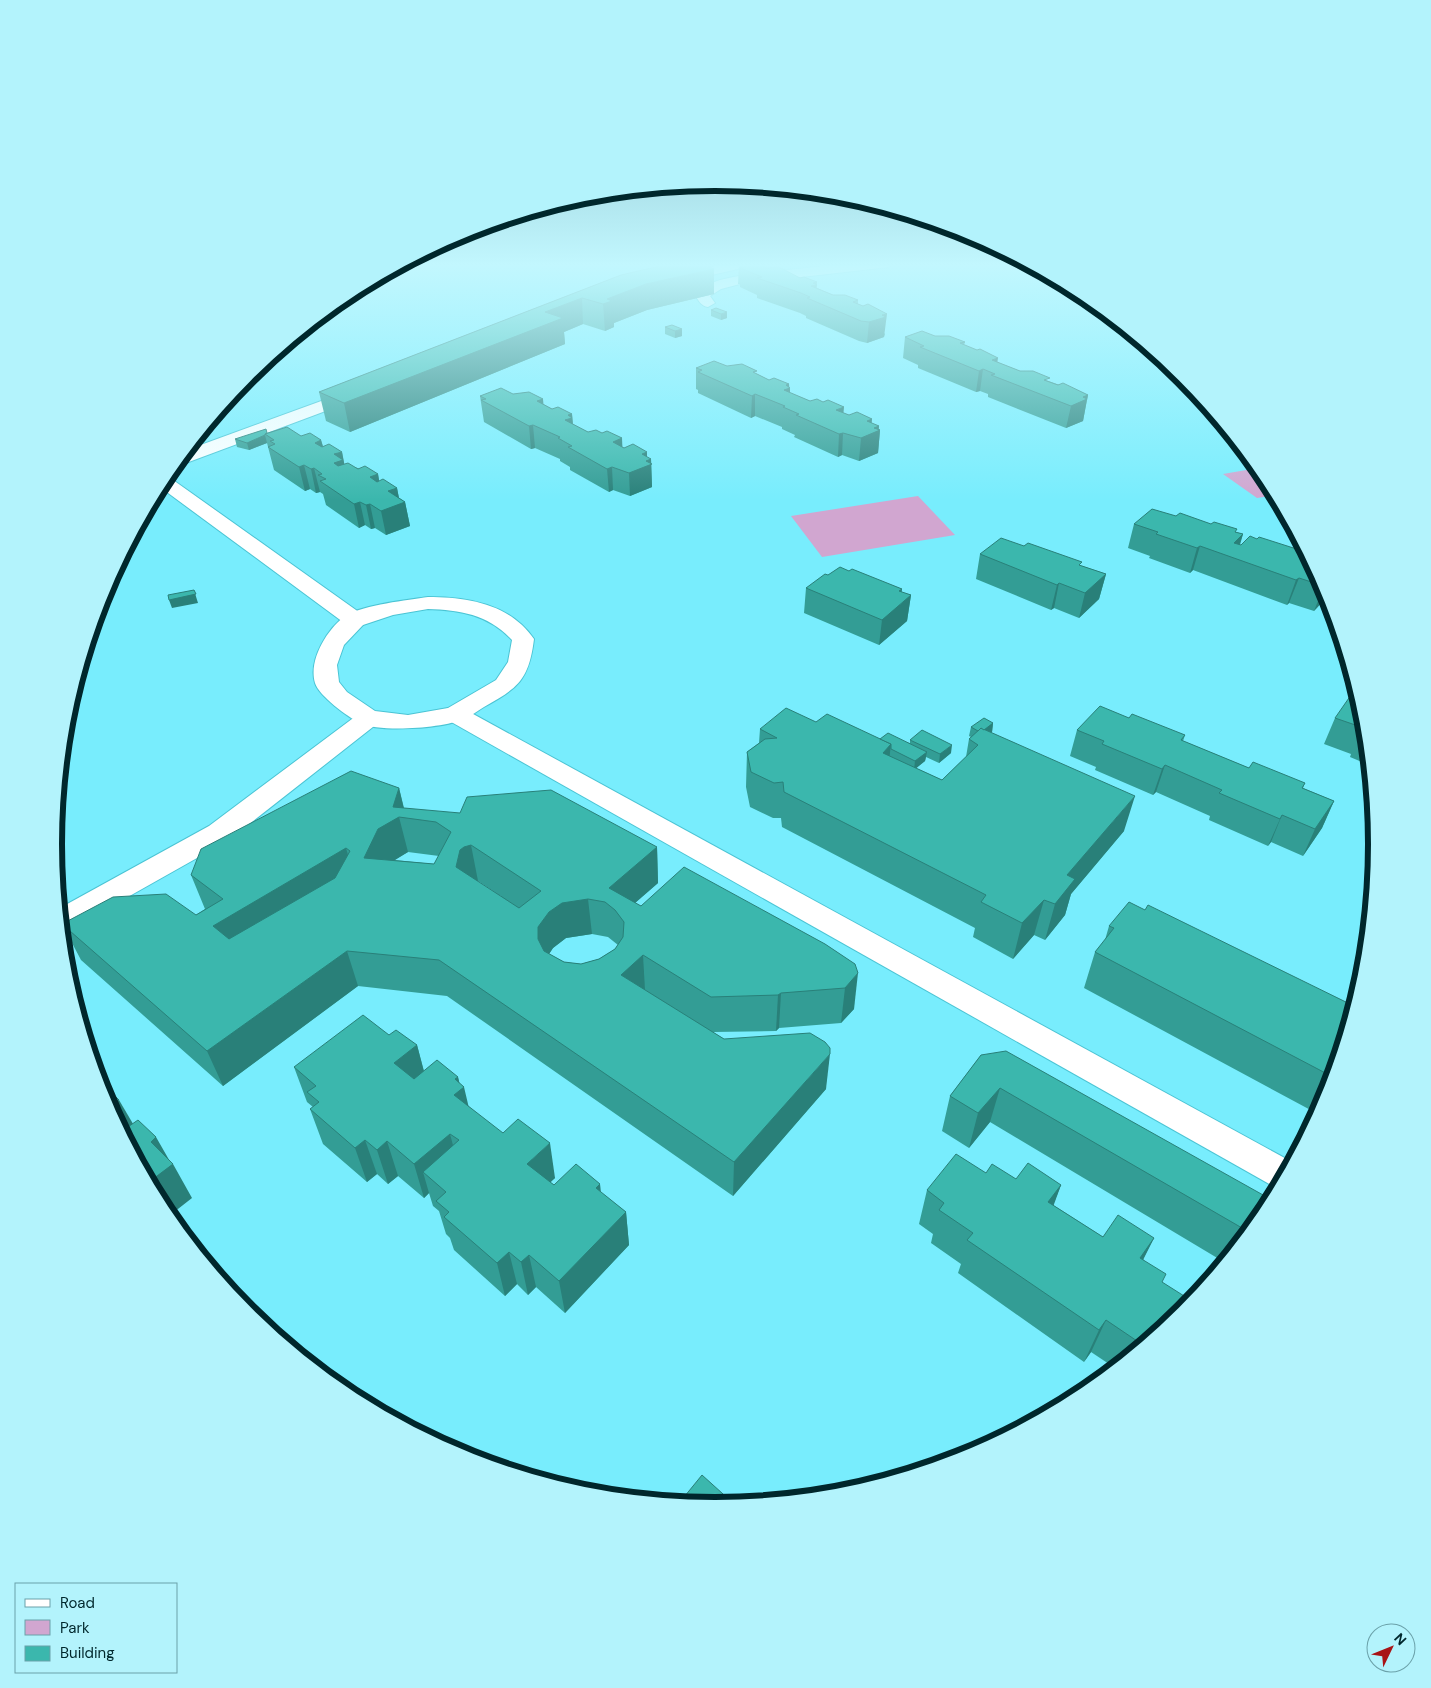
<svg xmlns="http://www.w3.org/2000/svg" width="1431" height="1688" font-family="'DM Sans',sans-serif">
	<style>
		.green { fill: #d1a6d0 }
		.lines { fill: none; stroke-linecap: round; stroke-linejoin: round }
		.minor-casing { stroke: #4bc4d4; stroke-width: 2 }
		.tertiary-casing { stroke: #4bc4d4; stroke-width: 2 }
		.minor { fill: #fff; fill-rule: evenodd }
		.tertiary { fill: #fff; fill-rule: evenodd }
		.wall { fill: #339d95; fill-rule: evenodd }
		.shaded-wall { fill: #298079 }
		.building { fill: #3bb7ad; stroke: #298079; fill-rule: evenodd }
		.rim { fill: none; stroke: #00272c; stroke-width: 6 }
	</style>
	<rect width="100%" height="100%" fill="#78edfd"/>
	<!-- green -->
	<g class="green">
		<polygon points="1258,468 1276,495 1257,498 1223,474"/>
		<polygon points="918,496 955,535 822,557 791,516"/>
	</g>
	<g class="lines">
		<defs>
			<g id="minor">
				<path d="M728,263H755L779,271L851,263H895L889,267L740,284L721,289L710,296L715,303L708,307C701,306 699,301 695,295C708,278 739,276 759,274L742,268L677,283L670,279L672,276Z"/>
				<polygon points="357,388 363,389 365,393 363,397 186,463 176,463 187,450"/>
				<path d="M428,597C468,597 510,604 534,639C529,680 518,688 484,707C477,711 471,716 464,719C443,728 381,733 360,723C348,717 319,696 315,683C308,660 328,627 347,615C364,605 408,600 428,597ZM428,609C461,610 489,615 512,640L508,662L496,680L448,708L408,715L375,711L347,692L339,682L337,665L344,645L363,625L393,615Z"/>
			</g>
			<g id="tertiary">
				<polygon points="166,475 363,615 366,620 363,625 355,627 347,625 160,487"/>
				<polygon points="455,707 464,709 1292,1162 1278,1189 446,719 443,714 446,709"/>
				<polygon points="369,711 378,713 381,718 378,723 229,840 71,929 62,931 60,908 209,826 360,713"/>
			</g>
		</defs>
		<!-- minor casing -->
		<use href="#minor" class="minor-casing"/>
		<!-- tertiary casing -->
		<use href="#tertiary" class="tertiary-casing"/>
		<!-- minor -->
		<use href="#minor" class="minor"/>
		<!-- tertiary -->
		<use href="#tertiary" class="tertiary"/>
	</g>
	<!-- wall -->
	<g class="wall">
		<polygon points="1014,263 1026,263 1028,264 1014,264"/>
		<polygon points="739,265 817,288 833,295 858,300 858,304 885,334 884,337 867,343 859,341 806,318 806,316 800,313 757,298 757,295 740,287 740,284 738,284"/>
		<polygon points="621,275 714,294 647,310 614,323 614,327 605,331 583,324 564,332 565,344 350,432 326,421 319,392"/>
		<polygon points="716,308 727,318 721,320 711,316 711,310"/>
		<polygon points="665,327 682,329 682,336 675,338 665,334"/>
		<polygon points="935,336 965,342 964,345 997,362 1020,371 1088,395 1083,421 1066,428 988,397 988,394 980,391 976,392 918,368 918,365 903,358 905,337"/>
		<polygon points="727,366 757,374 769,380 789,384 790,393 810,401 879,426 879,429 880,430 878,453 859,461 842,455 838,457 794,437 795,435 782,429 782,427 755,416 751,418 698,393 698,390 696,389 696,368"/>
		<polygon points="513,394 543,399 543,404 552,409 572,414 573,425 588,432 602,433 622,438 622,447 651,459 652,487 630,496 613,490 609,492 570,470 570,467 560,461 560,459 535,448 531,449 484,422 480,396"/>
		<polygon points="268,433 301,436 321,440 323,446 342,452 344,464 378,474 379,481 397,488 399,498 405,502 410,526 386,535 375,528 371,529 365,525 359,528 326,505 323,494 320,492 316,493 310,489 305,491 274,470 267,443 249,450 237,447 235,439"/>
		<polygon points="1176,516 1243,534 1240,545 1306,552 1327,591 1330,600 1325,599 1314,611 1289,603 1287,605 1193,570 1190,573 1149,558 1150,556 1128,548 1134,524"/>
		<polygon points="980,554 1082,566 1106,574 1099,599 1079,618 1054,608 1051,610 976,579"/>
		<polygon points="849,571 902,589 901,592 911,595 907,621 879,645 804,613 806,588 828,575"/>
		<polygon points="1365,715 1369,765 1350,757 1351,754 1324,744 1335,718"/>
		<polygon points="1129,718 1185,735 1183,741 1249,768 1305,783 1303,788 1334,801 1322,828 1303,856 1271,842 1268,846 1209,820 1210,816 1156,792 1153,795 1095,770 1096,767 1070,756 1077,730"/>
		<polygon points="816,722 880,739 910,743 910,740 951,753 939,763 926,757 925,761 916,768 942,780 966,757 969,739 971,737 969,736 971,727 993,723 992,732 991,733 1124,831 1071,894 1065,915 1045,940 1034,935 1013,959 973,937 975,928 782,827 781,818 773,818 750,807 746,787 747,752 759,743 760,729"/>
		<path d="M399,788L404,808L657,847L658,883L635,903L641,906L855,964L854,1009L841,1023L779,1028L776,1031L713,1032L724,1039L826,1089L733,1196L447,996L358,986L223,1086L81,960L62,924L196,915L205,909L191,875ZM408,852L439,856L434,864L394,860ZM477,881H478L501,896ZM592,934L608,937L618,945L615,949L599,959L581,964L564,962L549,954L553,948L566,938Z"/>
		<polygon points="1145,910 1354,1006 1327,1098 1318,1114 1084,988 1095,952 1105,940 1109,926"/>
		<polygon points="389,1035 417,1045 424,1071 458,1077 459,1083 468,1106 555,1178 550,1182 554,1185 601,1193 626,1212 629,1245 565,1313 536,1287 528,1295 517,1284 505,1296 454,1250 450,1238 446,1234 439,1211 433,1206 429,1193 424,1198 398,1176 388,1184 377,1174 367,1182 323,1144 310,1109 313,1107 307,1102 294,1067"/>
		<polygon points="981,1055 1266,1212 1224,1262 990,1122 969,1148 942,1131 950,1096"/>
		<polygon points="986,1173 1016,1179 1061,1185 1053,1205 1103,1237 1154,1238 1143,1259 1162,1282 1183,1312 1115,1368 1091,1352 1084,1362 958,1273 961,1264 931,1243 933,1234 919,1224 927,1190"/>
	</g>
	<!-- shaded-wall -->
	<g class="shaded-wall">
		<polygon points="714,269 714,294 647,310 614,323 614,327 605,331 603,304 607,299 646,284"/>
		<polygon points="817,282 816,302 811,286 813,283"/>
		<polygon points="582,298 583,324 564,332 565,344 350,432 344,403 545,312"/>
		<polygon points="727,312 727,318 721,320 721,314"/>
		<polygon points="887,314 884,337 867,343 869,322 882,315"/>
		<polygon points="682,329 682,336 675,338 675,331"/>
		<polygon points="998,358 995,377 992,360"/>
		<polygon points="983,369 980,391 976,392 979,371"/>
		<polygon points="789,384 789,388 790,388 790,410 785,406 784,390 786,385"/>
		<polygon points="755,394 755,416 751,418 752,396"/>
		<polygon points="1088,395 1087,400 1087,399 1083,421 1066,428 1071,406 1083,397"/>
		<polygon points="543,399 545,421 537,401"/>
		<polygon points="844,407 842,429 836,410"/>
		<polygon points="572,414 574,440 565,420 568,415"/>
		<polygon points="872,419 871,434 874,428 879,426 878,430 880,430 878,453 859,461 861,438 867,421"/>
		<polygon points="533,425 535,448 531,449 529,426"/>
		<polygon points="843,433 842,455 838,457 839,434"/>
		<polygon points="265,435 267,443 249,450 247,443"/>
		<polygon points="622,438 623,461 613,442"/>
		<polygon points="321,440 327,463 315,443"/>
		<polygon points="342,452 348,483 334,463 334,454"/>
		<polygon points="647,452 647,461 651,459 652,487 630,496 629,473 642,454"/>
		<polygon points="304,465 310,489 305,491 299,467"/>
		<polygon points="612,467 613,490 609,492 607,469"/>
		<polygon points="314,468 320,492 316,493 311,469"/>
		<polygon points="378,474 382,498 370,477"/>
		<polygon points="397,488 400,504 405,502 410,526 386,535 381,511 388,491"/>
		<polygon points="360,502 365,525 359,528 354,504"/>
		<polygon points="370,504 375,528 371,529 366,505"/>
		<polygon points="1243,534 1235,558 1234,543"/>
		<polygon points="1200,546 1193,570 1190,573 1197,548"/>
		<polygon points="1106,574 1099,599 1079,618 1085,593"/>
		<polygon points="1299,578 1289,603 1287,605 1296,580"/>
		<polygon points="1059,583 1054,608 1051,610 1057,585"/>
		<polygon points="1324,586 1328,593 1325,599 1314,611"/>
		<polygon points="902,589 900,605 911,595 907,621 879,645 882,620 899,591"/>
		<polygon points="194,590 198,603 172,608 169,600"/>
		<polygon points="100,604 102,607 97,615"/>
		<polygon points="993,723 992,732 978,741 980,732"/>
		<polygon points="891,744 887,779 883,753"/>
		<polygon points="952,745 951,753 939,763 940,754"/>
		<polygon points="927,752 925,761 914,770 915,761"/>
		<polygon points="1165,765 1156,792 1153,795 1162,769"/>
		<polygon points="399,788 406,818 399,817 408,852 387,865 364,858 378,829 393,807"/>
		<polygon points="1135,796 1124,831 1071,894 1065,915 1045,940 1055,904 1067,875"/>
		<polygon points="1334,801 1322,828 1303,856 1315,829"/>
		<polygon points="1282,815 1271,842 1268,846 1280,819"/>
		<polygon points="471,845 478,881 470,882 456,867 460,850 464,847"/>
		<polygon points="657,847 658,883 620,916 609,888"/>
		<polygon points="346,848 356,883 227,961 213,926"/>
		<polygon points="588,899 592,934 566,938 553,948 543,963 538,939 538,927 549,912 562,903"/>
		<polygon points="1044,900 1034,935 1013,959 1022,923"/>
		<polygon points="347,951 358,986 223,1086 207,1051"/>
		<polygon points="643,955 645,990 621,975"/>
		<polygon points="858,973 854,1009 841,1023 845,988"/>
		<polygon points="781,993 779,1028 776,1031 778,995"/>
		<polygon points="417,1045 426,1080 404,1098 394,1063"/>
		<polygon points="830,1054 826,1089 733,1196 734,1162"/>
		<polygon points="458,1077 461,1089 464,1087 472,1121 454,1095 455,1079"/>
		<polygon points="1000,1088 990,1122 969,1148 978,1113"/>
		<polygon points="119,1100 139,1134 128,1142 109,1107"/>
		<polygon points="450,1134 459,1168 423,1172 429,1193 424,1198 414,1164"/>
		<polygon points="156,1137 172,1165 173,1164 192,1198 169,1216 165,1211 149,1182 151,1142"/>
		<polygon points="365,1140 377,1174 367,1182 355,1148"/>
		<polygon points="387,1141 398,1176 388,1184 377,1150"/>
		<polygon points="550,1143 555,1178 534,1198 527,1164"/>
		<polygon points="600,1184 604,1218 596,1188"/>
		<polygon points="1061,1185 1049,1218 1048,1202"/>
		<polygon points="626,1212 629,1245 565,1313 559,1281"/>
		<polygon points="1154,1238 1138,1270 1140,1258"/>
		<polygon points="509,1252 517,1284 505,1296 497,1263"/>
		<polygon points="529,1255 536,1287 528,1295 521,1262"/>
		<polygon points="1106,1320 1091,1352 1084,1362 1099,1330"/>
	</g>
	<!-- building -->
	<g class="building">
		<polygon points="673,263 703,263 714,269 646,284 607,299 612,301 603,304 582,298 545,312 563,318 344,403 319,392 621,275"/>
		<polygon points="744,263 755,263 767,268 779,267 800,278 804,277 817,282 813,283 817,285 811,286 833,295 845,295 858,300 853,302 863,306 868,304 887,314 882,315 886,317 869,322 861,321 807,298 810,297 801,293 757,278 762,277 740,268 744,267 739,265"/>
		<polygon points="716,308 727,312 721,314 711,310"/>
		<polygon points="672,325 682,329 675,331 665,327"/>
		<polygon points="922,331 935,336 949,336 965,342 960,343 977,350 980,349 998,358 992,360 1020,371 1033,371 1050,378 1044,380 1058,385 1063,383 1088,395 1083,397 1087,399 1071,406 991,375 995,374 983,369 979,371 920,347 924,346 905,337"/>
		<polygon points="714,361 727,366 742,364 757,371 753,372 769,380 774,378 789,384 786,385 790,388 784,390 810,401 817,399 823,402 828,400 844,407 836,410 849,415 857,412 872,419 867,421 879,426 874,428 880,430 861,438 843,433 839,434 796,415 799,414 783,407 785,406 755,394 752,396 698,372 702,370 696,368"/>
		<polygon points="501,388 513,394 529,392 543,399 537,401 552,409 558,407 572,414 568,415 572,418 565,420 588,432 596,430 602,433 607,431 622,438 613,442 624,448 633,444 647,452 642,454 651,459 646,461 652,464 629,473 612,467 607,469 568,447 572,446 558,438 560,437 533,425 529,426 481,400 486,399 480,396"/>
		<polygon points="287,427 301,436 310,433 321,440 315,443 322,447 329,444 342,452 334,454 343,460 334,463 338,466 348,463 358,469 365,466 378,474 370,477 377,482 383,479 397,488 388,491 405,502 381,511 370,504 366,505 360,502 354,504 320,481 326,479 318,475 322,474 314,468 311,469 304,465 299,467 268,447 275,444 270,441 274,440 265,434"/>
		<polygon points="266,429 267,433 265,434 265,435 247,443 235,439"/>
		<polygon points="1152,509 1176,516 1180,513 1211,524 1214,522 1237,529 1235,532 1243,534 1234,543 1241,545 1250,536 1257,539 1259,537 1306,552 1324,586 1299,578 1296,580 1200,546 1197,548 1156,534 1158,532 1134,524"/>
		<polygon points="1001,538 1024,546 1028,543 1082,562 1079,565 1106,574 1085,593 1059,583 1057,585 980,554"/>
		<polygon points="840,567 849,571 852,569 902,589 899,591 911,595 882,620 806,588 825,574 828,575"/>
		<polygon points="194,590 196,594 169,600 168,595"/>
		<polygon points="1351,695 1359,698 1365,715 1366,733 1362,731 1364,728 1335,718"/>
		<polygon points="1100,706 1129,718 1132,714 1185,735 1181,740 1249,768 1253,762 1305,783 1302,788 1334,801 1315,829 1282,815 1280,819 1219,793 1222,790 1165,765 1162,769 1102,744 1104,741 1077,730"/>
		<polygon points="786,708 816,722 827,714 891,744 883,753 942,780 978,745 969,739 981,728 1135,796 1067,875 1075,879 1055,904 1044,900 1022,923 981,902 986,895 784,792 783,782 774,783 751,772 747,752 765,739 777,738 760,729"/>
		<polygon points="984,718 993,723 984,730 981,728 978,731 971,727"/>
		<polygon points="922,730 952,745 940,754 910,740"/>
		<polygon points="888,733 927,752 915,761 891,749 891,744 880,739"/>
		<path d="M351,771L399,788L393,807L460,813L467,797L551,790L657,847L609,888L641,906L684,867L825,944L855,964L858,973L845,988L781,993L778,995L711,997L643,955L621,975L724,1039L810,1033L825,1042L830,1048V1054L734,1162L439,960L347,951L207,1051L62,924L113,897L166,894L196,915L223,899L191,875L201,849ZM399,817L436,822L451,832L434,864L364,858L378,829ZM471,845L541,891L519,908L456,867L460,850L464,847ZM346,848L350,851L335,878L229,939L213,926ZM588,899L605,902L615,910L624,922L623,937L615,949L599,959L581,964L564,962L544,951L538,939V927L549,912L562,903Z"/>
		<polygon points="1129,902 1145,910 1148,905 1354,1006 1333,1077 1095,952 1114,928 1109,926"/>
		<polygon points="363,1015 389,1035 396,1030 417,1045 394,1063 414,1079 437,1060 458,1077 455,1079 464,1087 454,1095 503,1133 518,1119 550,1143 527,1164 554,1185 576,1164 600,1184 596,1188 626,1212 559,1281 529,1255 521,1262 509,1252 497,1263 444,1217 449,1212 436,1201 446,1192 423,1172 459,1140 450,1134 414,1164 387,1141 377,1150 365,1140 355,1148 310,1109 319,1102 307,1092 316,1086 294,1067"/>
		<polygon points="1006,1051 1272,1200 1266,1212 1249,1232 1000,1088 978,1113 950,1096 981,1055"/>
		<polygon points="98,1079 119,1100 109,1107 104,1097"/>
		<polygon points="138,1120 156,1137 151,1142 173,1164 149,1182 122,1131"/>
		<polygon points="956,1154 986,1173 992,1164 1016,1179 1028,1163 1061,1185 1048,1202 1103,1237 1118,1215 1154,1238 1140,1258 1166,1274 1162,1282 1192,1301 1183,1312 1143,1345 1106,1320 1099,1330 967,1240 973,1233 939,1210 944,1203 927,1190"/>
		<polygon points="702,1475 733,1503 738,1496 746,1503 715,1506 680,1502"/>
	</g>
	<!-- sky -->
	<linearGradient id="sky" x2="0" y2="1"><stop stop-color="#7bb1be"/><stop offset="0.53" stop-color="#c2f7fe"/><stop offset="1" stop-color="#c2f7fe" stop-opacity="0"/></linearGradient>
	<rect width="1431" height="500" fill="url(#sky)"/>
	<!-- crop -->
	<path d="M0 0H1431V1688H0ZM62 844a653 653 0 1 1 1306 0a653 653 0 1 1-1306 0Z" fill="#b3f3fc" fill-rule="evenodd"/>
	<path class="rim" d="M62 844a653 653 0 1 1 1306 0a653 653 0 1 1-1306 0Z"/>
	<!-- legend -->
	<rect x="15" y="1583" width="162" height="90" fill="#b3f3fc" stroke="#6ba1a9"/>
	<rect x="25" y="1599" width="25" height="8" fill="#ffffff" stroke="#6ba1a9"/>
	<text x="60" y="1608" font-size="15" fill="#00272c">Road</text>
	<rect x="25" y="1620" width="25" height="15" fill="#d1a6d0" stroke="#6ba1a9"/>
	<text x="60" y="1633" font-size="15" fill="#00272c">Park</text>
	<rect x="25" y="1646" width="25" height="15" fill="#3bb7ad" stroke="#6ba1a9"/>
	<text x="60" y="1658" font-size="15" fill="#00272c">Building</text>
	<!-- north arrow -->
	<g transform="translate(1391 1648) rotate(47)"><circle r="24" fill="#b3f3fc" stroke="#6ba1a9"/>
	<path d="M0-4L9 19L0 12L-9 19Z" fill="#a81416"/>
	<text y="-8" font-size="14" font-weight="bold" text-anchor="middle" fill="#00272c">N</text>
	</g>
</svg>
